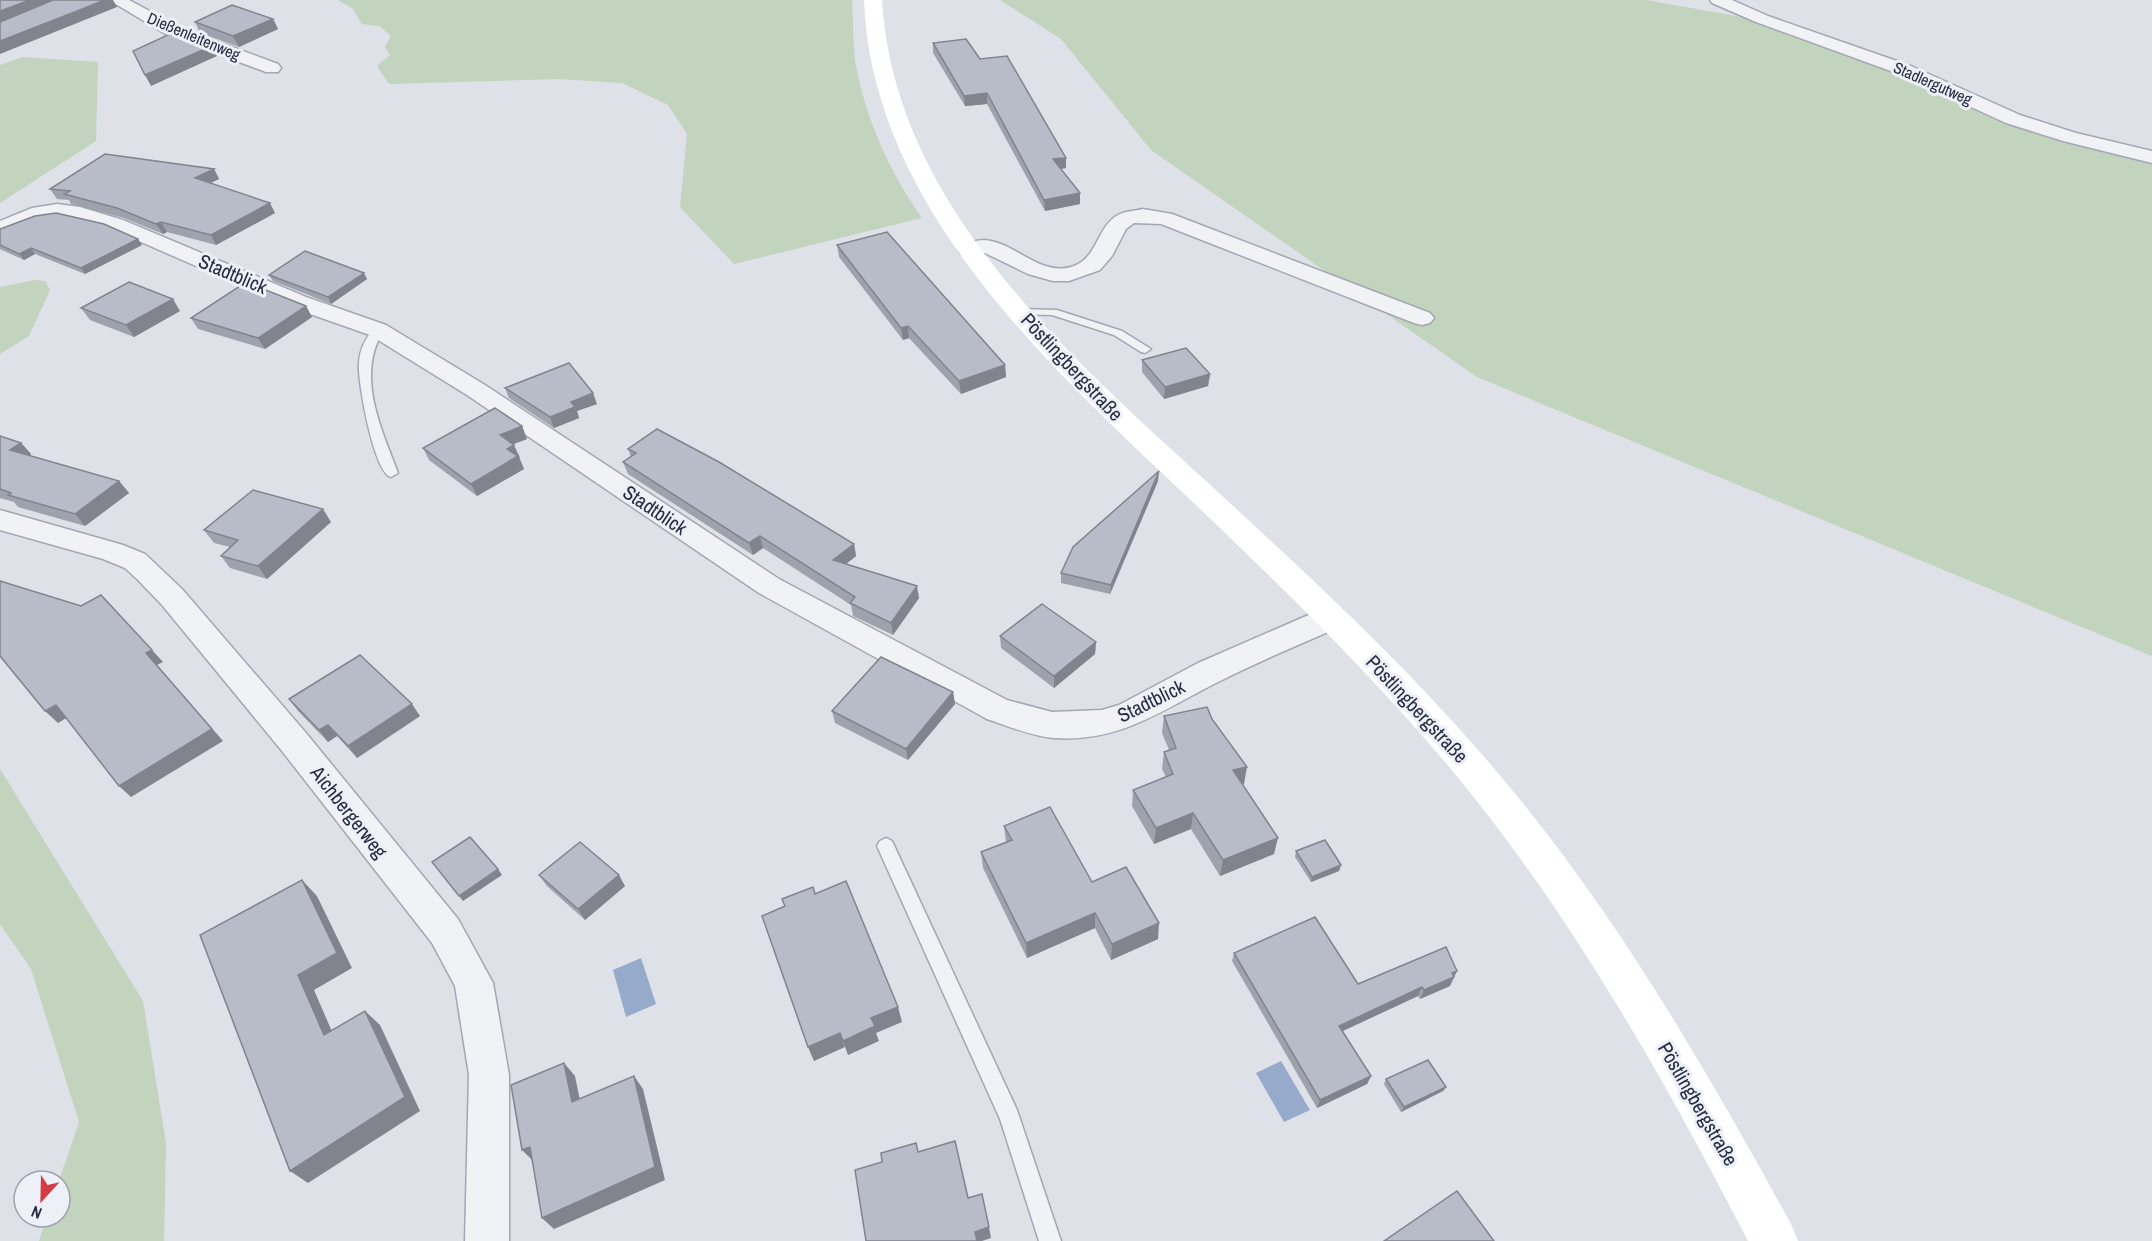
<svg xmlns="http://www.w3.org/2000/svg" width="2152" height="1241" font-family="'Archivo Narrow',sans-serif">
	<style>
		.green { fill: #c2d3be }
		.water { fill: #96abcb }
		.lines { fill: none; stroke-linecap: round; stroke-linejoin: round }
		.lane-casing { stroke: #a3a7b2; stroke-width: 3 }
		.street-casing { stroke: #a3a7b2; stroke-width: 3 }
		.lane { fill: #f1f2f6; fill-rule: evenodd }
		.street { fill: #f1f2f6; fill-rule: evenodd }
		.secondary { fill: #fff; fill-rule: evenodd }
		.wall { fill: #9ea2ac }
		.shaded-wall { fill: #81848c }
		.building { fill: #b8bcc8; stroke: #81848c; stroke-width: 1.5 }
		.labels { text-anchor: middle; stroke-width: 6; stroke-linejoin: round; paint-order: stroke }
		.far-street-label { font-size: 16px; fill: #262d40; stroke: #edf0f6 }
		.street-label { font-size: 20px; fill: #262d40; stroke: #edf0f6 }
	</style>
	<rect width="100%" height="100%" fill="#dee1e8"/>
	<!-- green -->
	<g class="green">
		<path d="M338,0H852C853,20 853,40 855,60C864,116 890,173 922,218L734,264L680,207L687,134L668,105L622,83L559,79L389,84L377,66L390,55L385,47L391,36L379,26L362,24L352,8Z"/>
		<polygon points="1000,0 1646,0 1764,21 1875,60 2016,122 2152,159 2152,656 1477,377 1151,150 1061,39"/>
		<polygon points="23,57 98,62 96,141 0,203 0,65"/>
		<polygon points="35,280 45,281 50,290 29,336 0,354 0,287"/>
		<polygon points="0,769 143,1001 166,1143 164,1241 39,1241 47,1217 60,1217 59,1181 79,1122 31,969 0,924"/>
	</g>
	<!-- water -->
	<g class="water">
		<polygon points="641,958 656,1004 626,1017 613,970"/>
		<polygon points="1281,1061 1310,1110 1284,1122 1256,1073"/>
	</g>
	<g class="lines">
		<defs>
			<g id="lane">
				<polygon points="1019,309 1057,310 1122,331 1151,349 1145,353 1141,352 1114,335 1052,315 1015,314 1015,310"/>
				<path d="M378,326L384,330C355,374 381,428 398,473L391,477C374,473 357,380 359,362C360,348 366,338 374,328Z"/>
				<polygon points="886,838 892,841 1017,1110 1061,1241 1039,1241 1000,1119 877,846 880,841"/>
			</g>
			<g id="street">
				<polygon points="109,0 129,0 181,28 278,64 281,68 278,72 266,72 169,36"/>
				<polygon points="1710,0 1732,0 1768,16 1911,66 2020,115 2076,133 2152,151 2152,163 2063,141 2006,123 1899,74 1756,22 1712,3"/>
				<path d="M57,204L80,207L123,220L306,297L386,325L485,385L779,579L1007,700L1052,712L1102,710L1119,705L1198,663L1320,610L1331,607L1342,610L1346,618L1342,626C1301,644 1259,661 1220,681C1163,709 1121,743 1053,738C1032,736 1007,726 987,719L759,593L467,395L370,335L290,307L109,228C88,222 65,212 44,218C29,221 15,232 0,235V221L32,208Z"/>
				<path d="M1143,209L1172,214L1430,313L1434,318L1430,323L1422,325L1414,323L1161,224L1134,223L1126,229L1112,256L1100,270L1069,281H1053L1028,274L985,253L969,255L961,254L958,249L961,244C969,243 977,240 984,240C1015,242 1039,276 1071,267C1099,259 1096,225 1120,214C1126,211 1135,211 1143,209Z"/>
				<polygon points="0,510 123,545 145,554 182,589 306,733 458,919 493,983 509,1075 509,1241 465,1241 469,1075 455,986 432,943 282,751 162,605 138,580 125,568 103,559 0,530"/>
			</g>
		</defs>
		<!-- lane casing -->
		<use href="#lane" class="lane-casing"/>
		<!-- street casing -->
		<use href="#street" class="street-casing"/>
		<!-- lane -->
		<use href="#lane" class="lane"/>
		<!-- street -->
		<use href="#street" class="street"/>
		<!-- secondary -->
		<path class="secondary" d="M864,0H882C895,220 1094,376 1243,515C1324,590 1406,667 1479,751C1605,894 1700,1058 1791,1224L1798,1241H1748C1663,1077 1573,917 1455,774C1383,687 1301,606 1219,527C1072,386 872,220 864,0Z"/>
	</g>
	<!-- wall -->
	<g class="wall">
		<polygon points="273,19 278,29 239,47 200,33 195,22"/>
		<polygon points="933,43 980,59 1066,168 1061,169 1080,204 1045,211 987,104 965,106 933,53"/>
		<polygon points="214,169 219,179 210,183 275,213 216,245 167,232 163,234 124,218 71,204 69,200 57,199 50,189"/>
		<polygon points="0,229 142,245 85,274 35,254 24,260 0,249"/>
		<polygon points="837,245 1005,365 1006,377 961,394 909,338 903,340 839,257"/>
		<polygon points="269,275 367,279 331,304 273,281"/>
		<polygon points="306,306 312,317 265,349 198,329 191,318"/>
		<polygon points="81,308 180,311 134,337 90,320"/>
		<polygon points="1142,360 1210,374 1208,386 1164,399 1142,372"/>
		<polygon points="505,388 597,404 577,411 579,418 554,428 509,398"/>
		<polygon points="522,426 527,439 513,444 520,457 519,458 524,469 477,496 429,460 423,448"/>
		<polygon points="0,436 21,443 31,454 29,456 119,481 129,493 85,526 18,507 14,502 0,498"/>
		<polygon points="628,449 854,544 856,556 846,564 919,598 893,635 853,616 851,605 763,548 753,555 628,474 623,462 631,457"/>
		<polygon points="1158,481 1110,594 1061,583 1061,573"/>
		<polygon points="331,522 267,579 230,568 221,556 230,547 214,543 204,530"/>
		<polygon points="1000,636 1096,642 1095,654 1054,688 1001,648"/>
		<polygon points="953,692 955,704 908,760 835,723 832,711"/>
		<polygon points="289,699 420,716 357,758 337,736 328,742 298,711"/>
		<polygon points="1164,716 1212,719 1244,784 1243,784 1274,854 1220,876 1191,829 1154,844 1132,806 1133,790 1166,777 1162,769 1164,752 1169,750 1162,733"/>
		<polygon points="1004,826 1092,882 1158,939 1111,960 1095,928 1027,958 983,868 981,852 1006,842"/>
		<polygon points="1296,851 1341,865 1339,871 1311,882 1295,857"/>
		<polygon points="539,875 625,886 585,920 547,886"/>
		<polygon points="1234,953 1358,984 1450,986 1420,999 1418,996 1343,1031 1371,1076 1367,1084 1317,1108 1232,961"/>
		<polygon points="1386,1079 1446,1087 1443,1091 1401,1112 1384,1084"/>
	</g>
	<!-- shaded-wall -->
	<g class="shaded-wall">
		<polygon points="30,0 61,0 0,24 0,11"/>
		<polygon points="105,0 113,0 117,7 0,54 0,41"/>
		<polygon points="273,19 278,29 239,47 233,36"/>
		<polygon points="212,46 217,56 151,86 145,75"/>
		<polygon points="987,93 987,104 965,106 964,96"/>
		<polygon points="1066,158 1066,168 1054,170 1053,159"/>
		<polygon points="214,169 219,179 200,188 195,178"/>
		<polygon points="1080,193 1080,204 1045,211 1044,200"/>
		<polygon points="270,203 275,213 216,245 211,235"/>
		<polygon points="161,222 167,232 163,234 156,224"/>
		<polygon points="138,239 142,245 85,274 81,268"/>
		<polygon points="31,248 35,254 24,260 19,254"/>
		<polygon points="364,273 367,279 331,304 328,297"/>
		<polygon points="173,299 180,311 134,337 126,325"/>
		<polygon points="306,306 312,317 265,349 258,338"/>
		<polygon points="908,326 909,338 903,340 901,328"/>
		<polygon points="1005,365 1006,377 961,394 959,381"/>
		<polygon points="1210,374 1208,386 1164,399 1165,387"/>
		<polygon points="593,393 597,404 577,411 579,418 554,428 550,417 571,402"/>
		<polygon points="522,426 527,439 506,447 500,435"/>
		<polygon points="21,443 31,454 20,462 10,450"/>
		<polygon points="514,445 524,469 477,496 471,484 507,449"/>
		<polygon points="1159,471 1158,481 1110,594 1111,585"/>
		<polygon points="119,481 129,493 85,526 75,514"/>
		<polygon points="323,509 331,522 267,579 258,566"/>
		<polygon points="760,536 763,548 753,555 749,543"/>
		<polygon points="854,544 856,556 836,572 833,560"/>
		<polygon points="917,586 919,598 893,635 891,623"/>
		<polygon points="1096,642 1095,654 1054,688 1054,676"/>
		<polygon points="152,650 163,662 157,665 223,741 131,797 119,786 146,653"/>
		<polygon points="953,692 955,704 908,760 906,749"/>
		<polygon points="412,704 420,716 357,758 348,746"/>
		<polygon points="56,705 68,717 58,723 45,711"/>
		<polygon points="328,725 337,736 328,742 319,730"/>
		<polygon points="1247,767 1244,784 1231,787 1233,770"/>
		<polygon points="1193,813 1191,829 1154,844 1156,828"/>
		<polygon points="1278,838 1274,854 1220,876 1223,860"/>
		<polygon points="1341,865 1339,871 1311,882 1312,877"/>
		<polygon points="498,869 502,875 463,901 459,896"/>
		<polygon points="619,875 625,886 585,920 578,909"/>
		<polygon points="302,880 317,896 352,968 314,990 340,1050 324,1035 298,975"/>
		<polygon points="1095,913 1095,928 1027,958 1026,943"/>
		<polygon points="1159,923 1158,939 1111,960 1112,944"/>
		<polygon points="1457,971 1450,986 1420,999 1424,990"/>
		<polygon points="1422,987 1418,996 1336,1034 1339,1026"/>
		<polygon points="898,1007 902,1022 876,1033 879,1041 848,1055 843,1041 871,1018"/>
		<polygon points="365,1011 380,1025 420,1111 308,1183 290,1171"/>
		<polygon points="840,1033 845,1047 814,1061 808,1047"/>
		<polygon points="564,1063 575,1076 583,1115 572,1102"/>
		<polygon points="634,1076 643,1089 665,1180 554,1229 542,1218"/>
		<polygon points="1371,1076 1367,1084 1317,1108 1320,1100"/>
		<polygon points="1446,1087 1443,1091 1401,1112 1404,1107"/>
		<polygon points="530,1147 534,1162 522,1150"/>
		<polygon points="989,1227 991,1238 982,1241 977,1241 975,1232"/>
	</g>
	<!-- building -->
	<g class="building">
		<polygon points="0,0 30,0 0,11"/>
		<polygon points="53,0 105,0 0,41 0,22"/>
		<polygon points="232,5 273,19 233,36 195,22"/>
		<polygon points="174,32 212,46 145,75 133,51"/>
		<polygon points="966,39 980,59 1007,56 1066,158 1053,159 1080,193 1044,200 987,93 964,96 933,43"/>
		<polygon points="105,154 214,169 195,178 270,203 211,235 161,222 156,224 117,208 64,194 70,191 50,189"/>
		<polygon points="56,213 104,224 138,239 81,268 31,248 19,254 0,245 0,229 35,216"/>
		<polygon points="887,232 1005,365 959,381 908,326 901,328 837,245"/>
		<polygon points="305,251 364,273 328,297 269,275"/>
		<polygon points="129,282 173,299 126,325 81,308"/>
		<polygon points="246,282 306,306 258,338 191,318"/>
		<polygon points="1186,348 1210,374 1165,387 1142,360"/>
		<polygon points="569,363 593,393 571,402 575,407 550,417 505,388"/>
		<polygon points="495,408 522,426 500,435 514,445 507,449 518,456 471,484 423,448"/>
		<polygon points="657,429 719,462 854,544 833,560 917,586 891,623 850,603 855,597 760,536 749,543 623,462 636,453 628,449"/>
		<polygon points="0,436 21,443 10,450 119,481 75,514 8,495 11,493 0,489"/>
		<polygon points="1159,471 1111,585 1061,573 1073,547"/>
		<polygon points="253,490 323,509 258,566 221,556 238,540 204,530"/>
		<polygon points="0,581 81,606 101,595 152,650 146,653 212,729 119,786 56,705 45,711 0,656"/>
		<polygon points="1042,604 1096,642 1054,676 1000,636"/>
		<polygon points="360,655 412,704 348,746 328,725 319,730 289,699"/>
		<polygon points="881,657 953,692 906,749 832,711"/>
		<polygon points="1207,707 1212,719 1247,767 1233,770 1278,838 1223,860 1193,813 1156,828 1133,790 1173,774 1164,752 1176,748 1164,716"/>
		<polygon points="1050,807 1092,882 1126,867 1159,923 1112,944 1095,913 1026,943 981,852 1012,840 1004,826"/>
		<polygon points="470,837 498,869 459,896 432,862"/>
		<polygon points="1325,840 1341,865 1312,877 1296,851"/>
		<polygon points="580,842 619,875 578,909 539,875"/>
		<polygon points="302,880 337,953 298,975 324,1035 365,1011 405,1097 290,1171 200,935"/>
		<polygon points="846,881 898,1007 871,1018 875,1026 843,1041 840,1033 808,1047 762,916 785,906 782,899 813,887 815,894"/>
		<polygon points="1315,917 1358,984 1446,947 1457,971 1452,973 1454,977 1424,990 1422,987 1339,1026 1371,1076 1320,1100 1234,953"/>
		<polygon points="1428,1060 1446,1087 1404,1107 1386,1079"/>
		<polygon points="564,1063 572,1102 634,1076 655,1167 542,1218 530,1147 522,1150 511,1085"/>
		<polygon points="955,1141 968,1198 982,1194 989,1227 975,1232 977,1241 866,1241 855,1170 882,1162 881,1153 916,1143 918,1152"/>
		<polygon points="1457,1191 1494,1241 1384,1241"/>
	</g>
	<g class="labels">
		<!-- far-street labels -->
		<g class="far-street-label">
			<text transform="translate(194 36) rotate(23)" y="6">Dießenleitenweg</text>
			<text transform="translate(1933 83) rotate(24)" y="6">Stadlergutweg</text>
		</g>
		<!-- street labels -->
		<g class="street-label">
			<text transform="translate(233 274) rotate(23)" y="7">Stadtblick</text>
			<text transform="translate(1072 367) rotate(47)" y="7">Pöstlingbergstraße</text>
			<text transform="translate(655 510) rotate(34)" y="7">Stadtblick</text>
			<text transform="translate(1151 701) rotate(-26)" y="7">Stadtblick</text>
			<text transform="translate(1417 709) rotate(47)" y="7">Pöstlingbergstraße</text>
			<text transform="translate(349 812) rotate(52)" y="7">Aichbergerweg</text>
			<text transform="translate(1698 1104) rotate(60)" y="7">Pöstlingbergstraße</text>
		</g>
	</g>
	<!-- north arrow -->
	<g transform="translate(42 1199) rotate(202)"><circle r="28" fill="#edf0f6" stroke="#9da2ad" stroke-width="1.5"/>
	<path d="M0-4.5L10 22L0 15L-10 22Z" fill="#d53b44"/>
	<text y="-9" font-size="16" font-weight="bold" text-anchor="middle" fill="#262d40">N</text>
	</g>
</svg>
